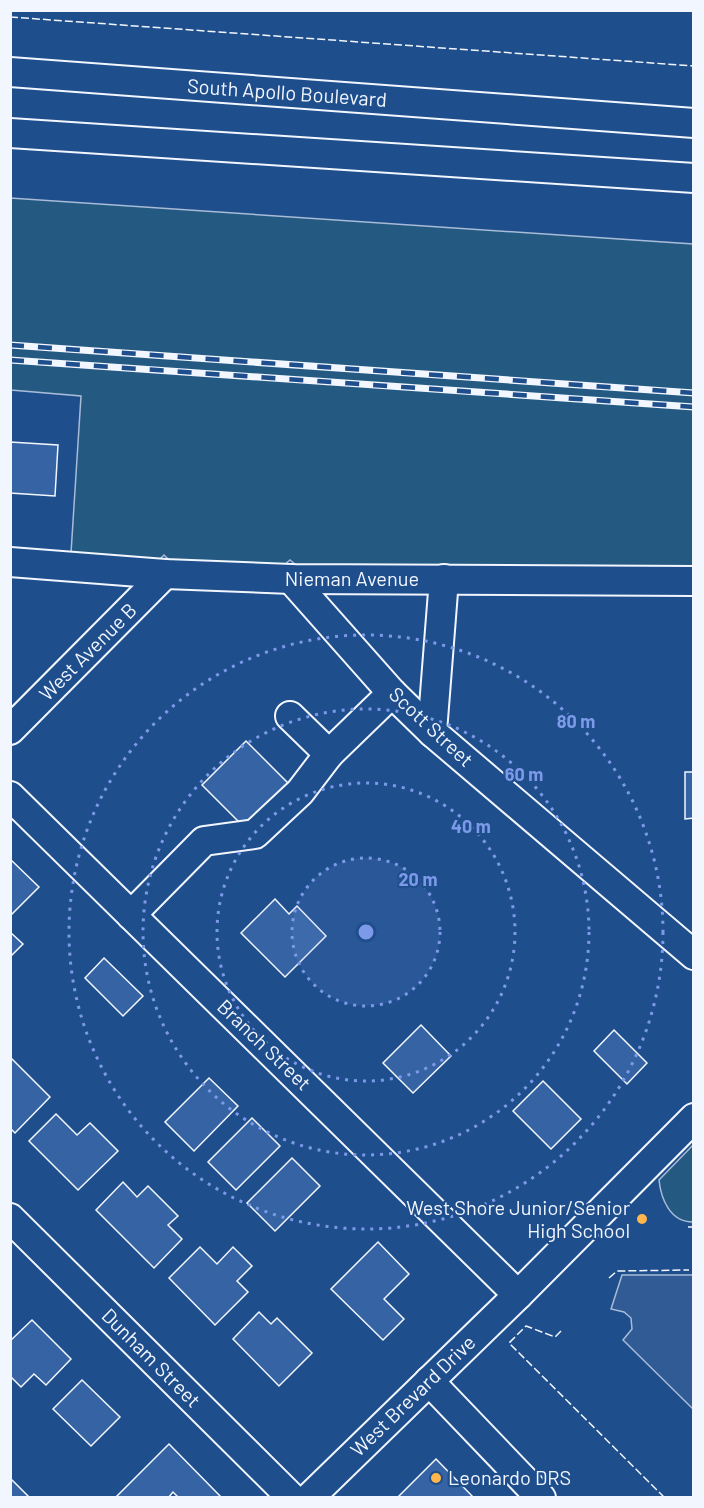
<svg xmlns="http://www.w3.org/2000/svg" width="704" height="1508" font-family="Barlow,sans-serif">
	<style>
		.green { fill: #245a82; stroke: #a8bbd7; stroke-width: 1.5 }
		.parking { fill: #305b95; stroke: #a8bbd7; stroke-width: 1.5 }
		.building { fill: #3563a3; stroke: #f2f6ff; stroke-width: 1.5 }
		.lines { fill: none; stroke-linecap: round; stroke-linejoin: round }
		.minor-casing { stroke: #f2f6ff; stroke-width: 32 }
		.minor { stroke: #1f4e8c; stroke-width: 28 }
		.rail-casing { stroke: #f2f6ff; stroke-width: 7 }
		.rail { stroke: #1f4e8c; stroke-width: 4.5; stroke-dasharray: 14; stroke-linecap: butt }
		.fence { stroke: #f2f6ff; stroke-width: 1.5; stroke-dasharray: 8 3; stroke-linecap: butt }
		.ring { fill: none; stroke: #7d9aea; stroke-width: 3; stroke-dasharray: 3 6 }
		.poi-dot { fill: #ffb74d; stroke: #1f4e8c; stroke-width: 2 }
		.labels { text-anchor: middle; stroke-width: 4.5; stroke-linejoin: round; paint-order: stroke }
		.street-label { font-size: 20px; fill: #f2f6ff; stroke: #1f4e8c }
		.poi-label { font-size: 20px; fill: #f2f6ff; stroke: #1f4e8c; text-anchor: end }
		.centre { fill: #7d9aea; stroke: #1f4e8c; stroke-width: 3 }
		.ring-label { font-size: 18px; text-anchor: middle; font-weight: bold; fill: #7d9aea; stroke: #1f4e8c; stroke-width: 4.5; stroke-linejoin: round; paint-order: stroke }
	</style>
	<rect width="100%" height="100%" fill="#1f4e8c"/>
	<!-- green -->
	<g class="green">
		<polygon points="10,198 693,244 693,567 296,565 290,560 284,565 170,561 164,555 159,560 71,553 81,396 11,390"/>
		<path d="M693,1145V1222C670,1222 661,1199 659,1180Z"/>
	</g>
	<!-- parking -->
	<polygon class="parking" points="622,1275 693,1275 693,1409 623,1340 632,1329 631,1318 624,1312 611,1309"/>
	<!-- building -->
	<g class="building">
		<polygon points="10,442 58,445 55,496 10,493"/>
		<polygon points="246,741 291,786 247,830 202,785"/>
		<polygon points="685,772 694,772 694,818 685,819"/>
		<polygon points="10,859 39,887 11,915 10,915"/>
		<polygon points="275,899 289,914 297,906 326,936 285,977 241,933"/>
		<polygon points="10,932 23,944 10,957"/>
		<polygon points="104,958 143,996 123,1016 85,978"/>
		<polygon points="421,1025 451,1056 413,1093 383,1063"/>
		<polygon points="614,1030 647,1063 627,1084 594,1051"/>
		<polygon points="10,1057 50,1097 15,1133 10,1128"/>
		<polygon points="209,1078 238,1106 194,1151 165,1122"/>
		<polygon points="543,1081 581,1119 551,1149 513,1111"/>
		<polygon points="56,1114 77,1135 90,1123 118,1151 78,1190 29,1141"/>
		<polygon points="252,1118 280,1146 236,1190 208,1162"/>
		<polygon points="292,1158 320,1186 275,1231 247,1203"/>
		<polygon points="123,1182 137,1197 148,1186 178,1216 168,1225 182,1239 154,1268 96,1210"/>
		<polygon points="378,1242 409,1274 384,1299 404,1319 383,1340 331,1289"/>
		<polygon points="200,1247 217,1264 233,1247 252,1266 237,1281 248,1292 215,1325 169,1278"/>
		<polygon points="259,1312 271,1324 277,1318 312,1353 279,1386 233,1339"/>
		<polygon points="32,1320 71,1359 46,1385 34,1374 21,1387 10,1376 10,1341"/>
		<polygon points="82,1380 120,1417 91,1446 53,1409"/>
		<polygon points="169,1444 222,1498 179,1498 173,1492 168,1498 115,1498"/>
		<polygon points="436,1459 474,1498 397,1498"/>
		<polygon points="10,1478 30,1498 10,1498"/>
	</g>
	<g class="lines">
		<defs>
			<g id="minor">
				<polyline points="10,72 694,123"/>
				<polyline points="10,133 694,178"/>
				<polyline points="10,562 165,574 291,579 694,581"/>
				<polyline points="291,579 392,693 432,732 694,955"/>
				<polyline points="290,716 329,754 392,693"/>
				<polyline points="10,730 165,574"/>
				<polyline points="432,732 444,579"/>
				<polyline points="10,796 518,1295"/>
				<polyline points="131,915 204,841 255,834 300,792 329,754"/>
				<polyline points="10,1218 292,1498"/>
				<polyline points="429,1381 541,1498"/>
				<polyline points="309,1498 518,1295 694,1118"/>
			</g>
		</defs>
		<!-- minor casing -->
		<use href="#minor" class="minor-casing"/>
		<!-- minor -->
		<use href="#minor" class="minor"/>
		<defs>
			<g id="rail">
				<polyline points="10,345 694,393"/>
				<polyline points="10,360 694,407"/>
			</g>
		</defs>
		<!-- rail casing -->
		<use href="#rail" class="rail-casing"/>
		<!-- rail -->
		<use href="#rail" class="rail"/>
		<!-- fence -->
		<g class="fence">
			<polyline points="10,17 694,66"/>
			<polyline points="688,1227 694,1227"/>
			<polyline points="609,1278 617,1271 689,1270"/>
			<polyline points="561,1331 555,1337 526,1326 509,1343 665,1498"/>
		</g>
	</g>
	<!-- distance rings -->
	<circle cx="366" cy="932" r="74" fill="#7d9aea" fill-opacity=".12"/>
	<g class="ring">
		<circle cx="366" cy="932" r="74"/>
		<circle cx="366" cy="932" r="149"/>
		<circle cx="366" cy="932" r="223"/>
		<circle cx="366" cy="932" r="297"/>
	</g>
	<!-- markers -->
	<g class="poi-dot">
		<circle cx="642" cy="1219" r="6"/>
		<circle cx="436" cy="1478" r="6"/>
	</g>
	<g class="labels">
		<!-- street labels -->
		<g class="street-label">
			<text transform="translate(287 93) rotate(4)" y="7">South Apollo Boulevard</text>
			<text x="352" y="586">Nieman Avenue</text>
			<text transform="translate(88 652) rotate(-45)" y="7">West Avenue B</text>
			<text transform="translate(431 727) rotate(43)" y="7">Scott Street</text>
			<text transform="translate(264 1045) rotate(44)" y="7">Branch Street</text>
			<text transform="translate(151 1358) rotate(45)" y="7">Dunham Street</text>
			<text transform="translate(413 1396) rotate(-44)" y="7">West Brevard Drive</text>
		</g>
		<!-- poi labels -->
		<g class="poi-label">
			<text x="630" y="1215">West Shore Junior/Senior<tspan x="630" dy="23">High School</tspan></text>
			<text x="448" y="1485" text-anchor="start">Leonardo DRS</text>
		</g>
	</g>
	<circle cx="366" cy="932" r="9" class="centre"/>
	<g class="ring-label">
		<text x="576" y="728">80 m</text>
		<text x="524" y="781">60 m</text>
		<text x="471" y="833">40 m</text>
		<text x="418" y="886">20 m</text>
	</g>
	<!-- border -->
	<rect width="704" height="1508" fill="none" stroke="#f2f6ff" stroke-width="24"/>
</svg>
